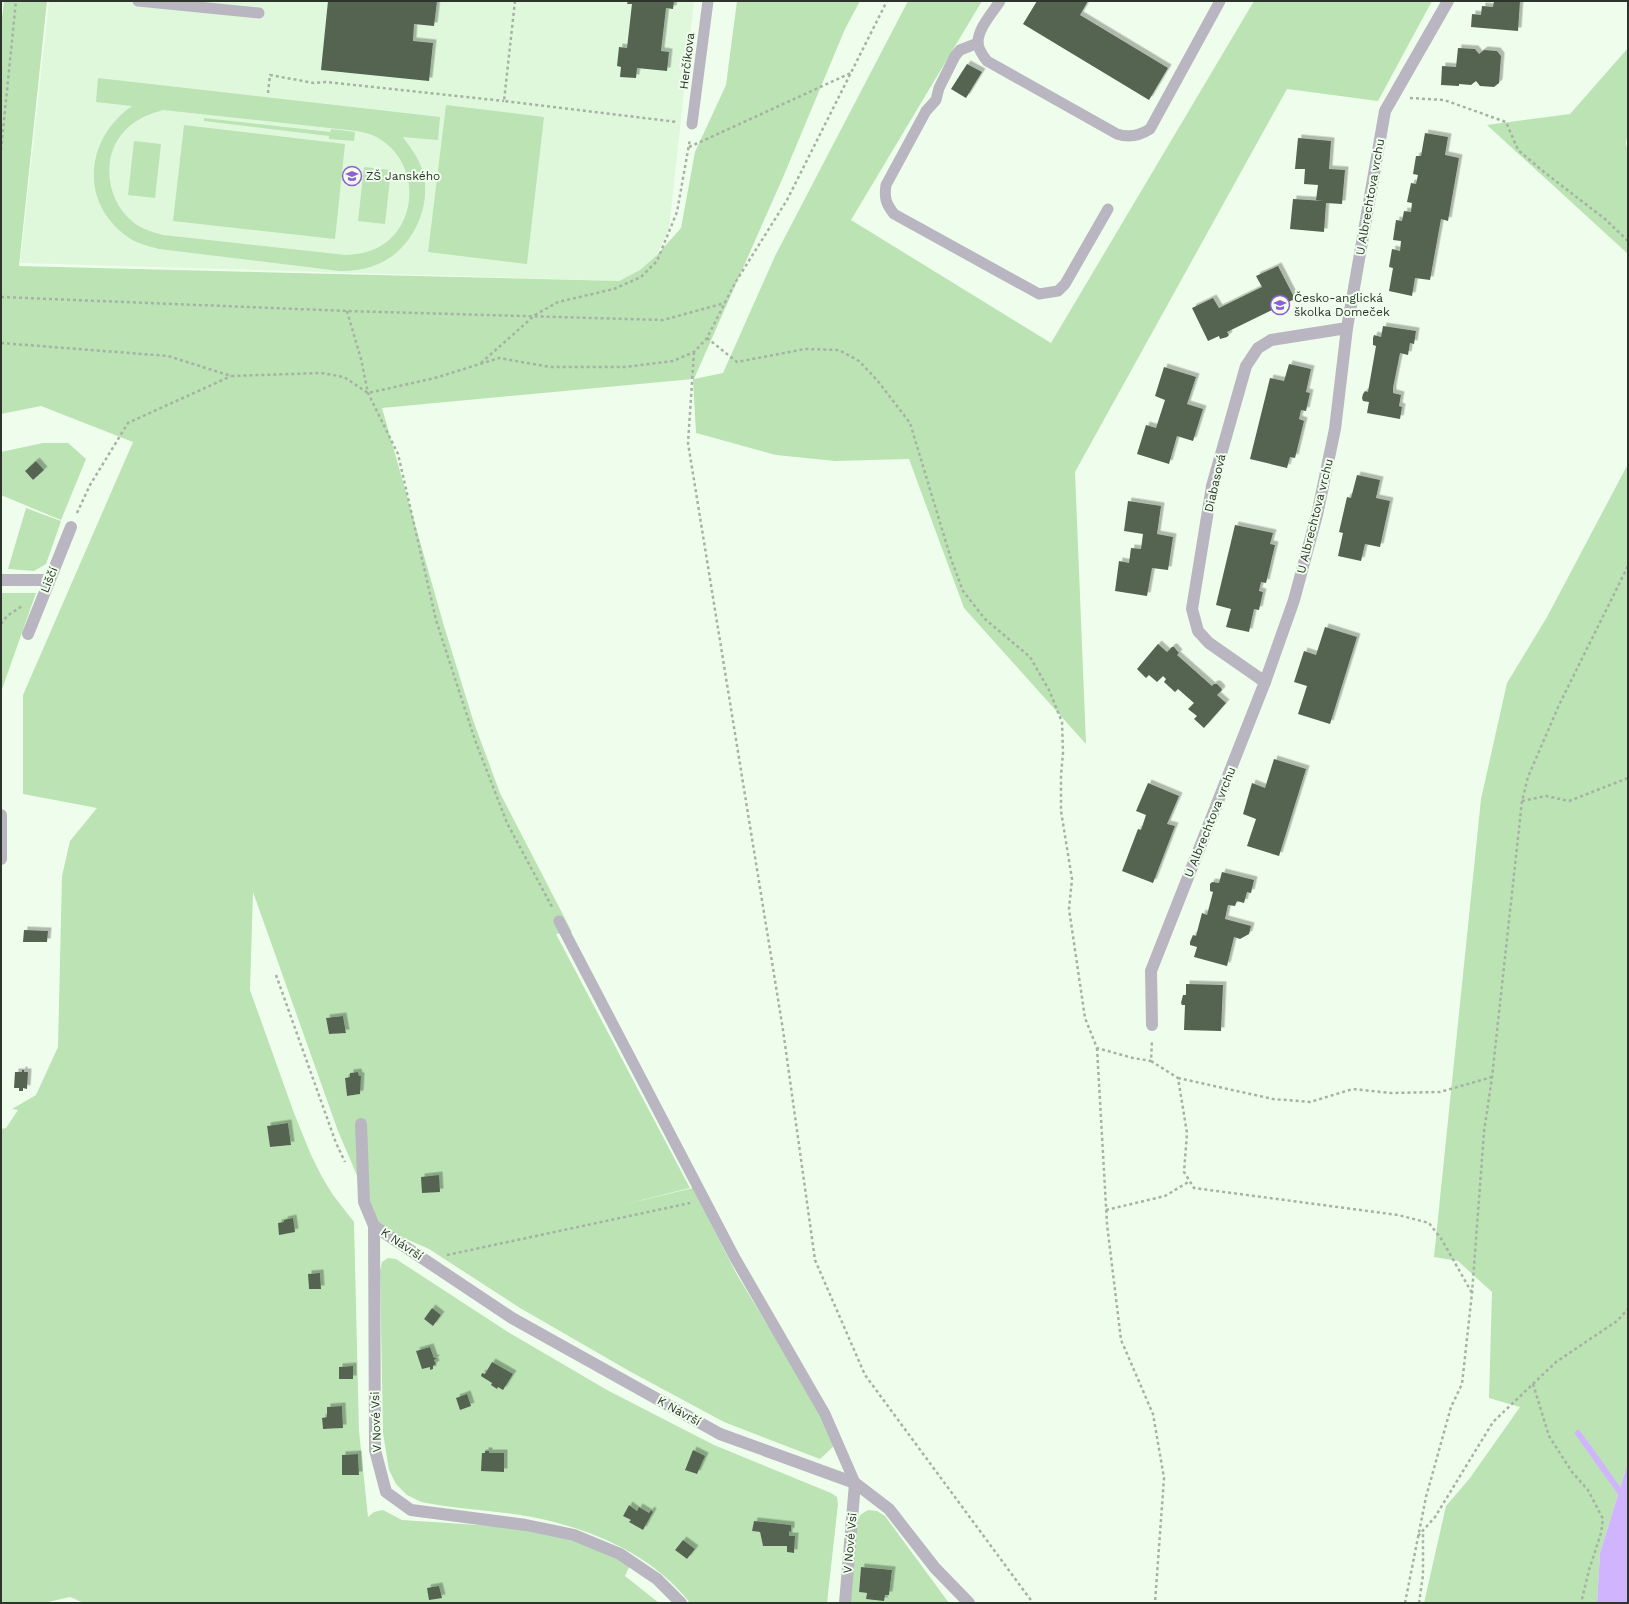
<svg xmlns="http://www.w3.org/2000/svg" width="1629" height="1604" font-family="'Work Sans',sans-serif">
	<style>
		.built { fill: #dff8dc }
		.green { fill: #bbe3b4; fill-rule: evenodd }
		.water { fill: #d0b4fe }
		.lines { fill: none; stroke-linecap: round; stroke-linejoin: round }
		.stream { stroke: #d0b4fe; stroke-width: 6 }
		.building { fill: #546351; filter: url(#shadow) }
		.path { stroke: #a6b2a4; stroke-width: 2.5; stroke-dasharray: 3 3; stroke-linecap: butt }
		.lane { stroke: #b9b6c1; stroke-width: 11 }
		.street { stroke: #b9b6c1; stroke-width: 12 }
		.labels { text-anchor: middle; stroke-width: 4; stroke-linejoin: round; paint-order: stroke }
		.street-label { font-size: 12px; fill: #2d342c; stroke: #effeec }
		.poi-label { font-size: 12px; fill: #2d342c; stroke: #effeec; text-anchor: start }
	</style>
	<defs>
		<filter id="shadow"><feDropShadow dx="3.5" dy="-3.5" stdDeviation="0" flood-color="#0004"/></filter>
	</defs>
	<rect width="100%" height="100%" fill="#effeec"/>
	<!-- built -->
	<polygon class="built" points="49,1 694,1 669,229 656,256 640,270 619,281 20,263"/>
	<!-- green -->
	<g class="green">
		<path d="M4,1H47L19,266L619,281L640,270L656,256L681,228L695,152L726,85L737,1H860L845,29L784,175L694,379L723,373L775,256L908,1H982L851,220L1051,343L1254,1H1432L1378,101L1287,89L1075,472L1086,744L964,608L909,459L835,461L776,455L696,433L693,379L382,408L444,626L473,720L500,793L572,932L556,934L690,1188L618,1206L693,1188L736,1273L838,1442L820,1459L724,1422L631,1372L520,1308L429,1249L379,1227L338,1131L253,892L250,990L294,1113L311,1155L322,1177L333,1195L354,1222L359,1431L368,1517L374,1512L383,1510L402,1520L525,1528L586,1544L630,1565L625,1576L659,1603H84L70,1597L44,1603H1V1129L6,1128L18,1110L12,1109L36,1095L58,1047L62,876L70,841L97,808L23,794V695L133,442L41,406L1,414V27ZM343,1016L346,1032L329,1034L326,1018ZM358,1072L359,1076H361L359,1094L347,1096L345,1078L350,1077V1073ZM288,1123L291,1145L270,1147L267,1126ZM320,1273L321,1288L309,1289L308,1274ZM353,1366V1379H339V1367ZM342,1406L343,1428L323,1429L322,1418L327,1417V1407ZM358,1454L359,1475H342V1455Z"/>
		<polygon points="1628,48 1628,134 1626,142 1628,155 1628,254 1487,125 1570,114"/>
		<path d="M98,78L440,117L438,140L403,137C410,147 418,157 422,169C434,206 411,254 373,266C362,270 351,271 340,271L159,249C148,246 135,243 125,235C79,200 86,138 132,106L96,102ZM163,110L357,131C362,132 368,133 372,135C414,153 422,210 389,240C377,251 362,254 346,255L163,235C153,232 141,229 133,222C102,197 100,145 135,122C144,116 153,113 163,110Z"/>
		<polygon points="446,105 544,117 527,264 428,252"/>
		<polygon points="204,118 330,132 331,129 355,132 354,141 329,139 329,136 204,121"/>
		<polygon points="184,125 345,144 335,239 173,221"/>
		<polygon points="134,141 161,144 155,198 128,195"/>
		<polygon points="364,167 391,170 385,224 358,221"/>
		<path d="M43,443H68L86,459L61,520L1,495V452ZM36,461L44,470L33,480L25,471Z"/>
		<polygon points="1628,464 1628,1462 1600,1553 1597,1603 1424,1603 1446,1506 1470,1478 1520,1407 1489,1398 1492,1292 1458,1261 1434,1257 1481,799 1507,683 1547,617"/>
		<polygon points="26,508 61,521 46,564 34,571 8,569"/>
		<polygon points="1,593 36,593 1,692"/>
		<path d="M388,1258L396,1259L508,1332L607,1390L714,1445L831,1493L837,1497L838,1504L827,1603H690C651,1553 588,1527 526,1516C491,1510 456,1509 421,1502L407,1495L396,1484L389,1470L383,1433L380,1271L382,1262ZM432,1308L441,1315L433,1326L424,1319ZM430,1347L434,1358L436,1359L434,1360L436,1364L433,1366V1369L431,1370L430,1367L416,1351ZM485,1451H489V1453H504V1471H482V1453H485ZM693,1451L704,1456L696,1474L685,1469ZM629,1505L637,1511L639,1507L649,1513L651,1510L653,1512L643,1530L630,1522L631,1520L623,1516ZM754,1521L791,1525V1531H789V1536H795L794,1553L787,1552V1546H763L760,1532L752,1531ZM683,1540L695,1549L687,1559L675,1550Z"/>
		<path d="M868,1510L877,1511L885,1516L949,1603H848L857,1523L860,1515ZM861,1567L892,1570L889,1595L866,1599L867,1593L859,1592Z"/>
	</g>
	<!-- water -->
	<polygon class="water" points="1628,1462 1628,1603 1597,1603 1600,1553"/>
	<g class="lines">
		<!-- stream -->
		<polyline class="stream" points="1578,1433 1620,1492 1628,1501"/>
	</g>
	<!-- building -->
	<g class="building">
		<polygon points="328,1 437,1 434,26 414,24 413,41 433,43 429,81 321,70"/>
		<polygon points="628,1 674,1 673,9 666,8 661,51 669,52 667,71 637,68 636,78 620,77 621,67 617,66 619,47 627,48 632,4 627,4"/>
		<polygon points="1037,1 1088,1 1080,15 1168,68 1149,100 1023,24"/>
		<polygon points="1494,1 1520,1 1518,31 1471,27 1472,14 1481,15 1482,6 1493,7"/>
		<polygon points="1458,48 1475,49 1479,54 1484,50 1497,51 1501,56 1499,83 1494,87 1480,86 1476,81 1471,85 1459,84 1459,86 1441,85 1442,66 1456,67"/>
		<polygon points="967,64 982,72 966,98 951,89"/>
		<polygon points="1425,133 1448,137 1445,155 1459,158 1448,221 1441,219 1430,280 1415,278 1412,296 1389,291 1393,268 1389,267 1392,249 1400,251 1401,241 1393,240 1396,220 1402,221 1404,211 1411,212 1412,203 1407,202 1411,183 1416,184 1418,175 1413,174 1416,156 1421,156"/>
		<polygon points="1298,138 1331,141 1329,169 1345,170 1342,204 1326,203 1324,232 1290,229 1293,199 1324,201 1316,200 1318,185 1304,184 1305,169 1295,169"/>
		<polygon points="1278,266 1295,299 1284,304 1286,307 1280,311 1277,311 1276,308 1227,332 1229,335 1227,337 1220,339 1219,336 1208,341 1192,308 1213,298 1219,308 1262,287 1256,276"/>
		<polygon points="1383,326 1416,331 1414,344 1410,343 1408,355 1400,353 1393,388 1393,393 1401,395 1399,406 1402,407 1400,419 1367,413 1369,402 1363,401 1362,398 1363,394 1365,391 1368,392 1376,346 1373,345 1373,338 1374,335 1381,337"/>
		<polygon points="1289,364 1311,369 1306,392 1310,393 1306,411 1301,410 1299,419 1304,421 1295,458 1290,457 1287,468 1250,459 1270,378 1284,381"/>
		<polygon points="1164,367 1196,377 1187,404 1203,409 1193,441 1177,436 1169,464 1137,454 1146,425 1156,428 1165,400 1155,396"/>
		<polygon points="36,461 44,470 33,480 25,471"/>
		<polygon points="1357,475 1380,480 1376,498 1390,501 1380,547 1365,544 1361,561 1338,556 1343,533 1339,532 1347,497 1351,498"/>
		<polygon points="1128,501 1161,506 1157,534 1173,537 1168,570 1152,568 1147,596 1115,591 1119,561 1129,563 1131,548 1141,549 1143,534 1124,531"/>
		<polygon points="1235,525 1273,533 1270,544 1275,545 1266,583 1261,582 1259,591 1263,592 1259,610 1254,609 1249,632 1226,627 1231,609 1216,605"/>
		<polygon points="1325,627 1357,637 1330,724 1298,714 1307,686 1294,682 1304,651 1316,655"/>
		<polygon points="1158,644 1167,652 1172,647 1174,647 1179,653 1177,655 1212,686 1214,684 1217,684 1221,688 1222,690 1217,695 1226,703 1204,728 1194,719 1197,716 1188,709 1194,703 1178,689 1175,692 1164,682 1166,679 1163,676 1157,682 1149,675 1146,678 1137,669"/>
		<polygon points="1274,759 1306,769 1279,856 1247,846 1256,819 1243,814 1252,783 1265,788"/>
		<polygon points="1148,783 1179,796 1167,824 1175,826 1153,883 1122,871 1138,829 1141,830 1146,815 1136,811"/>
		<polygon points="1222,872 1254,880 1251,893 1247,892 1244,903 1237,901 1235,906 1228,905 1225,919 1251,926 1249,934 1240,939 1234,937 1227,966 1194,957 1197,947 1190,945 1190,942 1193,935 1196,936 1202,913 1207,915 1213,892 1210,891 1210,884 1212,882 1219,883"/>
		<polygon points="24,930 48,931 47,942 23,942"/>
		<polygon points="1186,984 1223,985 1221,1031 1184,1030 1185,1005 1182,1005 1181,1003 1183,995 1186,995"/>
		<polygon points="343,1016 346,1033 329,1034 326,1018"/>
		<polygon points="22,1070 24,1070 24,1072 28,1072 27,1089 23,1088 23,1091 19,1091 19,1088 14,1088 15,1072 22,1072"/>
		<polygon points="358,1072 359,1076 361,1076 360,1094 347,1096 345,1078 350,1077 350,1073"/>
		<polygon points="288,1123 291,1145 270,1147 267,1126"/>
		<polygon points="439,1175 440,1192 422,1193 421,1177"/>
		<polygon points="293,1218 295,1232 279,1235 278,1223 284,1222 284,1220"/>
		<polygon points="320,1273 321,1289 309,1289 308,1274"/>
		<polygon points="432,1308 441,1315 433,1326 424,1319"/>
		<polygon points="430,1347 434,1358 436,1358 436,1359 434,1360 436,1364 433,1366 433,1369 430,1370 430,1367 422,1369 416,1351"/>
		<polygon points="492,1362 513,1374 503,1390 498,1387 497,1389 491,1385 492,1383 481,1376 482,1373 485,1374"/>
		<polygon points="353,1366 353,1379 339,1379 339,1367"/>
		<polygon points="467,1394 471,1406 460,1410 456,1398"/>
		<polygon points="342,1406 343,1428 323,1429 322,1418 327,1417 327,1407"/>
		<polygon points="693,1450 705,1456 697,1474 685,1470"/>
		<polygon points="485,1451 489,1451 489,1453 504,1453 504,1472 481,1471 482,1453 485,1453"/>
		<polygon points="358,1454 359,1475 342,1475 342,1455"/>
		<polygon points="629,1505 637,1511 639,1507 649,1513 651,1510 653,1512 643,1530 629,1522 631,1520 623,1516"/>
		<polygon points="754,1521 791,1525 791,1532 789,1531 789,1536 795,1536 794,1553 787,1552 787,1546 763,1546 760,1532 752,1531"/>
		<polygon points="683,1540 695,1549 687,1559 675,1550"/>
		<polygon points="861,1567 892,1570 889,1595 885,1595 884,1601 866,1599 867,1593 859,1592"/>
		<polygon points="439,1586 442,1598 429,1600 427,1588"/>
	</g>
	<g class="lines">
		<!-- path -->
		<g class="path">
			<polyline points="515,1 504,101 677,122"/>
			<polyline points="268,93 270,75 314,83 326,82 504,101"/>
			<polyline points="1410,98 1444,100 1506,122 1518,150 1544,172 1605,219 1628,241"/>
			<polyline points="689,147 851,73"/>
			<polyline points="1,150 16,1"/>
			<polyline points="1,297 347,311 663,320 725,303"/>
			<polyline points="347,311 361,359 368,393 398,454 436,620 475,740 507,823 552,907"/>
			<polyline points="707,338 737,362 805,349 839,350 859,361 877,380 910,423 951,559 963,591 985,619 1030,657 1049,690 1062,722 1063,753 1061,775 1061,811 1072,879 1069,909 1085,1018 1097,1048 1133,1058 1151,1061 1152,1040"/>
			<polyline points="1,343 168,356 231,376 321,373 344,377 368,393 435,378 499,358 550,367 625,367 673,361 694,352 707,338 735,283 787,200 887,1"/>
			<polyline points="694,352 688,443 783,1030 815,1260 865,1375 1033,1603"/>
			<polyline points="481,363 535,315 558,302 614,289 641,277 657,261 677,212 690,139"/>
			<polyline points="77,513 90,485 128,423 231,376"/>
			<polyline points="1,624 7,616 22,606"/>
			<polyline points="1522,801 1546,796 1569,801 1628,778"/>
			<polyline points="276,975 336,1143 345,1162"/>
			<polyline points="1097,1048 1107,1224 1121,1340 1153,1414 1164,1478 1155,1603"/>
			<polyline points="1151,1061 1178,1078 1187,1133 1184,1172 1194,1188 1398,1215 1429,1223 1442,1240 1472,1293"/>
			<polyline points="1178,1078 1273,1099 1310,1102 1353,1089 1391,1093 1440,1092 1492,1077"/>
			<polyline points="1106,1210 1165,1196 1190,1181"/>
			<polyline points="447,1255 690,1203"/>
			<polyline points="1533,1384 1549,1436 1572,1472 1588,1490 1603,1519 1601,1533 1589,1570 1581,1603"/>
			<polyline points="1418,1536 1435,1517 1493,1422 1556,1362 1617,1321 1628,1309"/>
			<polyline points="1405,1603 1426,1497 1451,1407 1462,1384 1472,1293 1484,1132 1492,1077 1522,801 1528,777 1559,705 1628,566"/>
			<polyline points="1419,1603 1423,1575 1423,1531"/>
		</g>
		<!-- lane -->
		<g class="lane">
			<polyline points="138,1 259,13"/>
			<path d="M1000,1C993,12 977,29 978,44C979,50 983,56 987,61L1117,134C1129,138 1139,136 1150,129L1220,1"/>
			<path d="M978,43L960,50L955,56L939,88L936,100L926,111L886,185C884,198 886,204 894,214L1039,294L1058,291L1065,284L1108,209"/>
			<polyline points="692,124 708,1"/>
			<polyline points="559,921 735,1258 825,1414 855,1483"/>
		</g>
		<!-- street -->
		<g class="street">
			<polyline points="1,580 49,580"/>
			<polyline points="28,634 71,527"/>
			<polyline points="1265,682 1209,643 1198,631 1192,609 1212,486 1246,366 1258,348 1271,340 1347,328"/>
			<polyline points="1,815 1,859"/>
			<polyline points="1152,1025 1151,971 1265,682 1294,600 1317,515 1335,429 1347,328 1385,111 1448,1"/>
			<polyline points="361,1124 364,1202 374,1226 375,1450 386,1492 411,1510 526,1525 574,1535 620,1554 657,1579 681,1603"/>
			<polyline points="374,1226 512,1318 720,1434 855,1483 889,1509 935,1568 969,1603"/>
			<polyline points="845,1603 855,1483"/>
		</g>
	</g>
	<!-- icons -->
	<defs>
		<symbol id="school-ring" viewBox="-11 -11 22 22"><circle r="9.5" fill="#effeec" stroke="#925cd5" stroke-width="1.5"/><path d="M0-5L7-2L0 1L-7-2ZM-4 1L0 2.5L4 1V4Q0 6-4 4Z" fill="#925cd5"/></symbol>
	</defs>
	<g fill-rule="evenodd">
		<use href="#school-ring" x="341" y="165" width="22" height="22"/>
		<use href="#school-ring" x="1269" y="294" width="22" height="22"/>
	</g>
	<g class="labels">
		<!-- street labels -->
		<g class="street-label">
			<text transform="translate(687 61) rotate(-83)" y="4">Herčíkova</text>
			<text transform="translate(1370 197) rotate(-80)" y="4">U Albrechtova vrchu</text>
			<text transform="translate(1215 483) rotate(-77)" y="4">Diabasová</text>
			<text transform="translate(1315 516) rotate(-76)" y="4">U Albrechtova vrchu</text>
			<text transform="translate(49 580) rotate(-68)" y="4">Liščí</text>
			<text transform="translate(1210 822) rotate(-68)" y="4">U Albrechtova vrchu</text>
			<text transform="translate(402 1244) rotate(34)" y="4">K Návrší</text>
			<text transform="translate(679 1411) rotate(29)" y="4">K Návrší</text>
			<text transform="translate(376 1422) rotate(-92)" y="4">V Nové Vsi</text>
			<text transform="translate(850 1543) rotate(-85)" y="4">V Nové Vsi</text>
		</g>
		<!-- poi labels -->
		<g class="poi-label">
			<text x="366" y="180">ZŠ Janského</text>
			<text x="1294" y="302">Česko-anglická<tspan x="1294" dy="14">školka Domeček</tspan></text>
		</g>
	</g>
	<!-- border -->
	<rect width="1629" height="1604" fill="none" stroke="#2d342c" stroke-width="4"/>
</svg>
